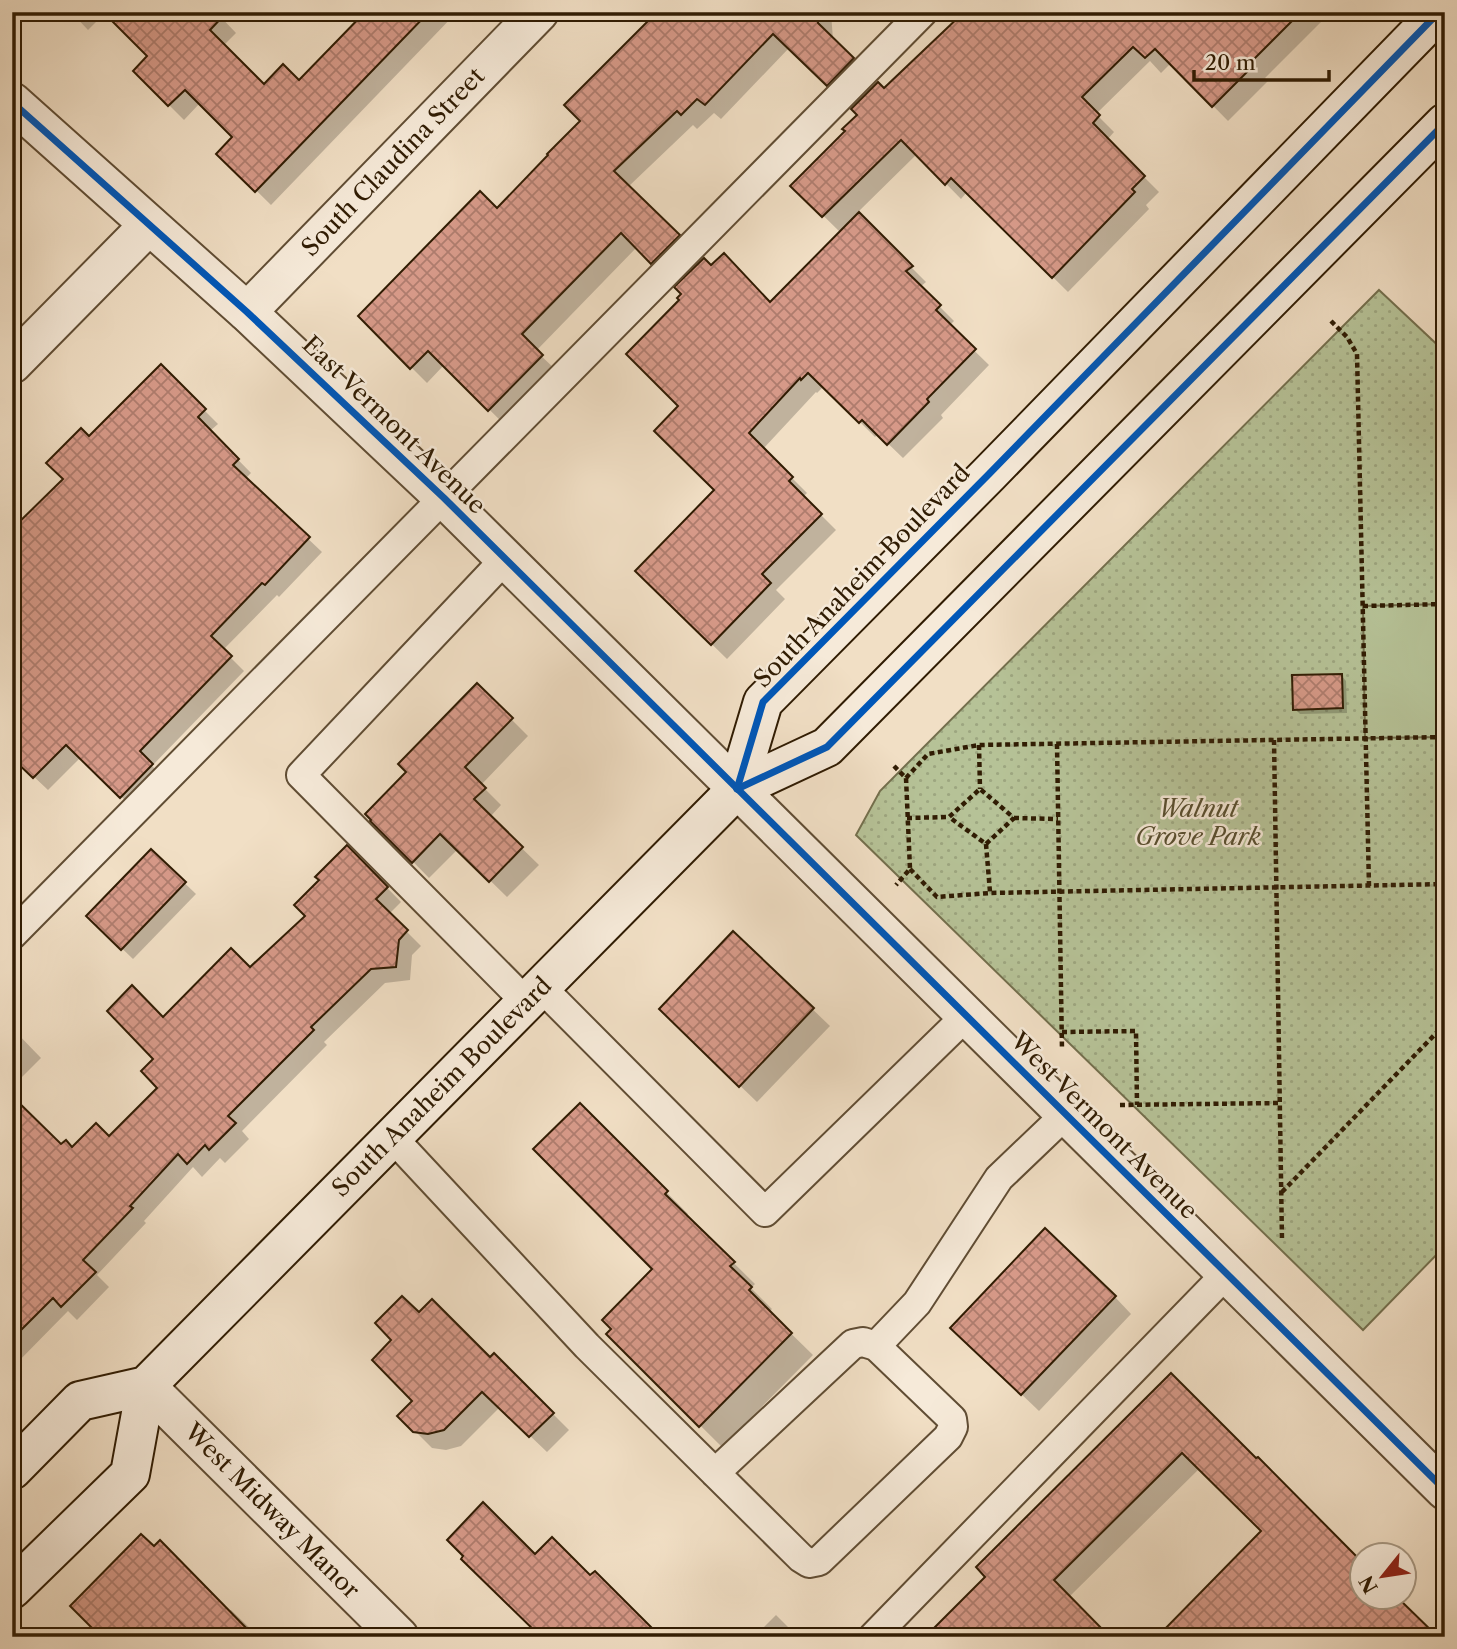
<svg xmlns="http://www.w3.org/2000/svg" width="1457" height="1649" font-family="'Libre Caslon Text',serif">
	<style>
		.grass { fill: url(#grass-dots); stroke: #736f4d; stroke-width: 2 }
		.garden { fill: #b6c297; stroke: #736f4d; stroke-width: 2 }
		.shadow { fill: #0003 }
		.building { fill: url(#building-cross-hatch); stroke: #301c03; stroke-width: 2 }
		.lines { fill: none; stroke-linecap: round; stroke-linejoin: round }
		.service-casing { stroke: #604d34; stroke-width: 32 }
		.minor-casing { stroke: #604d34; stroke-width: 42 }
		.tertiary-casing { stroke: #604d34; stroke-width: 42 }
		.secondary-casing { stroke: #301c03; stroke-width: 42 }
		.path { stroke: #301c03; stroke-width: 4.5; stroke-dasharray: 5 3.5; stroke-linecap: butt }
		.service { stroke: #f6ead9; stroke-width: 28 }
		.minor { stroke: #f6ead9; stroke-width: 38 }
		.tertiary { stroke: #f6ead9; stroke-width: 38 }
		.secondary { stroke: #f6ead9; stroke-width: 38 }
		.cycleway-casing { stroke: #f6ead9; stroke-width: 11 }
		.cycleway { stroke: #0057b8; stroke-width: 7 }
		.labels { text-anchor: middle; stroke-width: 5; stroke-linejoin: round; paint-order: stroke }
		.street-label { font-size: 24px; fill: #301c03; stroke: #f6ead9 }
		.park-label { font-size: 24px; font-style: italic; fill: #584e2f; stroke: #f6ead9 }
	</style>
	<defs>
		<pattern id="grass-dots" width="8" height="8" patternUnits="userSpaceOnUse" patternTransform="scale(1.75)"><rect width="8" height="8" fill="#b6c297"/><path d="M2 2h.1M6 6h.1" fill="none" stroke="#9da680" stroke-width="1.8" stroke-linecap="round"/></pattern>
		<pattern id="building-cross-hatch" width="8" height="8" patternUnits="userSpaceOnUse" patternTransform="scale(1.75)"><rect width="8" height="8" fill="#d69988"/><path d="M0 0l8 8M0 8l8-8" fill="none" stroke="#ae7c6d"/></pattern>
	</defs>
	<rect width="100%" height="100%" fill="#f1dfc5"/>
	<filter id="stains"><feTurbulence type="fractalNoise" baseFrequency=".00286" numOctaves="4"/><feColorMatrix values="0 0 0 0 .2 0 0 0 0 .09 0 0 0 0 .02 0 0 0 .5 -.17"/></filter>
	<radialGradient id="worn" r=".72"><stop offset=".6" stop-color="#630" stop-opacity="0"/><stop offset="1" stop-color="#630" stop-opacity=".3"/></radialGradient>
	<!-- grass -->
	<polygon class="grass" points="1379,290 1445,352 1445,1246 1363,1330 856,835 880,791"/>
	<!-- garden -->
	<polygon class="garden" points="1445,604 1445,737 1365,738 1363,606"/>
	<!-- shadow -->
	<g class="shadow">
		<polygon points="71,12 216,12 236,33 223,46 264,86 299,82 368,12 457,12 271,205 219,154 235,137 200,103 184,120 135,71 149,56 105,13 88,30"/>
		<polygon points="691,12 831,12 833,40 868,75 843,100 789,48 721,119 714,113 697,129 693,125 628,187 694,251 668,278 637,247 536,351 557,371 505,425 444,365 427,383 360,316 497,210"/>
		<polygon points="966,12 1311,12 1321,22 1265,78 1268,81 1228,121 1171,63 1161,73 1150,61 1096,114 1114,132 1107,140 1159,192 1146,205 1149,209 1068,292 967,192 961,199 917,154 857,213 926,282 920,287 954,321 949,326 989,365 941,415 943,418 903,458 878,434 875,437 824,386 817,393 816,392 763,449 807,493 803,497 836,530 776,590 785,599 727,659 637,571 716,491 771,304 841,233 793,186 884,90"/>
		<polygon points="161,367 218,424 210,431 251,473 245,479 322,552 279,597 277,595 223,650 244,671 152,766 166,779 135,810 81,757 48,790 12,756 65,479 89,439"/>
		<polygon points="1341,675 1346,681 1347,713 1300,714 1295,709"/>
		<polygon points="477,685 528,736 481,785 501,805 490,817 539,865 507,897 458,849 429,878 373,821 408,772"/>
		<polygon points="347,847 401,902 389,914 421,946 412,955 410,980 385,983 324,1042 327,1045 242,1131 249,1139 225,1163 220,1158 202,1177 193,1167 144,1221 146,1223 97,1275 109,1287 77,1320 68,1311 12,1368 12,1145 61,1147 73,1149 109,1138 160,1088 156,1059 163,1019 250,970 308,916 321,880"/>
		<polygon points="151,851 196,894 133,959 88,916"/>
		<polygon points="733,933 830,1026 757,1102 678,1026"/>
		<polygon points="12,1028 41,1058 12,1087"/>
		<polygon points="580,1105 688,1214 686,1216 755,1284 751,1288 772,1309 769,1312 813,1355 722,1447 608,1334 655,1269"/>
		<polygon points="1115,1297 1131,1314 1039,1411 969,1344"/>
		<polygon points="419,1315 490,1360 494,1355 569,1430 547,1452 500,1407 461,1446 446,1450 432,1448 400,1416 415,1401"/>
		<polygon points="1171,1375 1362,1564 1362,1596 1395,1596 1436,1637 1159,1637 1264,1532 1200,1468 1069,1597 988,1577"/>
		<polygon points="231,1610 259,1637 104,1637 229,1612"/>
		<polygon points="776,1615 798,1637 754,1637"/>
	</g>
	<!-- building -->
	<g class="building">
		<polygon points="103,12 227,12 210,30 264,84 283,64 299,80 365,12 429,12 255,192 216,154 232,137 185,90 168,106 133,71 147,56"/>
		<polygon points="657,12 817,12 818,23 854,58 827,86 773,34 705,105 697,99 681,115 677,111 614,171 680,235 651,264 621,233 522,334 543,355 488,411 428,351 410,369 358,316 480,191 497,208 548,155 547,154 580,121 564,105"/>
		<polygon points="964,12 1301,12 1251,62 1254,65 1212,107 1155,49 1145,58 1133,47 1082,97 1100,115 1093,123 1145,176 1132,189 1135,192 1052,278 951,178 945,185 901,140 822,217 790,186 845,131 842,129 857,115 851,109 878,82 884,88"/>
		<polygon points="859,212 913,266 906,271 941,305 936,310 976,349 927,399 929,402 887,445 862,420 859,423 808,373 801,380 800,378 749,433 793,477 789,481 822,514 762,574 771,583 711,645 635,571 714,490 654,431 678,406 626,354 679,300 677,298 681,294 674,287 704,258 711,265 724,253 770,302"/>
		<polygon points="161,364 206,409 198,417 239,459 233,465 310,537 265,585 262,583 211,636 232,656 140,751 153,764 120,798 66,745 33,778 12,758 12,529 63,479 46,463 81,428 89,436"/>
		<polygon points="1342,674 1343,708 1293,710 1292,675"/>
		<polygon points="477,683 513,718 465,767 486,788 474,799 523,847 489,882 440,834 412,863 370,821 371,820 365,814 406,772 398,764"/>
		<polygon points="347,845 388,887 376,899 408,930 399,940 396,967 371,969 311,1027 314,1030 228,1116 236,1123 209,1150 205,1145 187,1164 178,1154 130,1206 133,1208 83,1260 96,1272 61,1307 53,1298 12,1339 12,1096 61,1144 66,1140 72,1147 96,1123 109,1136 157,1088 141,1071 153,1059 107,1011 132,985 163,1017 231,948 250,967 305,916 294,905 319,880 315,877"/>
		<polygon points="151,849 186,882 121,950 86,916"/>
		<polygon points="733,931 814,1008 739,1087 659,1009"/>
		<polygon points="580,1103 668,1191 665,1194 735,1262 730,1266 752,1287 749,1290 792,1333 699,1427 606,1334 611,1329 602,1320 652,1269 533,1149"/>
		<polygon points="1045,1228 1116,1296 1021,1395 950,1328"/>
		<polygon points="402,1296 419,1312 432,1299 490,1357 494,1353 554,1413 529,1437 482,1392 444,1430 428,1434 413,1432 397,1416 412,1401 372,1360 391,1340 375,1323"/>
		<polygon points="1171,1373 1256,1458 1258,1457 1362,1562 1362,1597 1397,1597 1438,1637 1157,1637 1261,1531 1182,1453 1054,1580 1110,1637 925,1637 985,1577 976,1567"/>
		<polygon points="483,1502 535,1554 552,1537 590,1575 595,1571 661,1637 541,1637 461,1559 463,1556 447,1540"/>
		<polygon points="141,1534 154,1546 160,1540 255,1637 101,1637 70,1606"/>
	</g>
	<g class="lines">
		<defs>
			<g id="service">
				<polyline points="505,559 301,775 526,1002"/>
				<polyline points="12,935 923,12"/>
				<polyline points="541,987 765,1212 966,1016"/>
				<polyline points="392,1137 587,1346 801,1558 809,1563 819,1561 948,1437 953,1427 952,1419 876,1346 863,1342 853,1344 715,1473"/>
				<polyline points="876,1346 917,1303 999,1178 1066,1114"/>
				<polyline points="873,1637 1226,1274"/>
			</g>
			<g id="minor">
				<polyline points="247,312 539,12"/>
				<polyline points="12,364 149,225"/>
				<polyline points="146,1386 399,1637"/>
			</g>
			<polyline id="tertiary" points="12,102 247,312 444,498 1445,1490"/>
			<g id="secondary">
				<polyline points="737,789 763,702 989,474 1439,12"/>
				<polyline points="12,1470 80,1401 146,1386 737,789 827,747 1445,123"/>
				<polyline points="12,1589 130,1474 146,1386"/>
			</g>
		</defs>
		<!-- service casing -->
		<use href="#service" class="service-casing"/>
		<!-- minor casing -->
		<use href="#minor" class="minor-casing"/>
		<!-- tertiary casing -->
		<use href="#tertiary" class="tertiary-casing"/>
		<!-- secondary casing -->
		<use href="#secondary" class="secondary-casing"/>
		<!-- path -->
		<g class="path">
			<polyline points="1331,321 1347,337 1357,354 1369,886"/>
			<polyline points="1363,606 1445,604"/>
			<polyline points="1274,740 1282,1241"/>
			<polyline points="1057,744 1062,1050"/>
			<polyline points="979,745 980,789"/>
			<polyline points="894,766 906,778 910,869 896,885"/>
			<polyline points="906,778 928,754 979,745 1445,737"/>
			<polyline points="907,818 949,817 980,789 1014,818 986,844 949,817"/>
			<polyline points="1014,818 1058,819"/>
			<polyline points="986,844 990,892"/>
			<polyline points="910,869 937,897 990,893 1445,884"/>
			<polyline points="1062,1032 1136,1031 1137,1105"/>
			<polyline points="1120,1105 1280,1103"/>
			<polyline points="1282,1192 1445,1024"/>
		</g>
		<!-- service -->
		<use href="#service" class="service"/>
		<!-- minor -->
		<use href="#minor" class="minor"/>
		<!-- tertiary -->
		<use href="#tertiary" class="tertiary"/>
		<!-- secondary -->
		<use href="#secondary" class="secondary"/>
		<defs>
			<g id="cycleway">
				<polyline points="12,102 247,312 444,498 1445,1490"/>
				<polyline points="737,789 763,702 989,474 1439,12"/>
				<polyline points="737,789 827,747 1445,123"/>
			</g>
		</defs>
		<!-- cycleway casing -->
		<use href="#cycleway" class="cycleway-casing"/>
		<!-- cycleway -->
		<use href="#cycleway" class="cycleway"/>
	</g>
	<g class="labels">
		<!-- street labels -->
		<g class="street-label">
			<text transform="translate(393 162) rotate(-46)" y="8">South Claudina Street</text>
			<text transform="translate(394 425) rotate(44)" y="8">East Vermont Avenue</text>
			<text transform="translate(862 576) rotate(-46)" y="8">South Anaheim Boulevard</text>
			<text transform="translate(442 1087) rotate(-45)" y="8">South Anaheim Boulevard</text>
			<text transform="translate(1104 1126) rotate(45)" y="8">West Vermont Avenue</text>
			<text transform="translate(272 1511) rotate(45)" y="8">West Midway Manor</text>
		</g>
		<!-- park labels -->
		<g class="park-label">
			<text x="1198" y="817">Walnut<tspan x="1198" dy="28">Grove Park</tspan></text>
		</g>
	</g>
	<!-- margin -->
	<rect width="1457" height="1649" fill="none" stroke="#f1dfc5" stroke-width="42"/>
	<rect x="14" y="14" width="1429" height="1621" fill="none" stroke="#301c03" stroke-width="3.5"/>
	<rect x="21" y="21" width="1415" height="1607" fill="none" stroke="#301c03" stroke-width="2"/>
	<!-- north arrow -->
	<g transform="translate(1383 1576) rotate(240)"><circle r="33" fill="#f6ead9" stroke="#a79883" stroke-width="2"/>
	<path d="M0-5L12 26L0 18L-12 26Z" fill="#8f2418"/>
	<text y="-10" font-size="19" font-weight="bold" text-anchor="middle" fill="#301c03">N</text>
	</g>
	<!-- scale -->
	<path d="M1194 70v10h135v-10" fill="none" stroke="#301c03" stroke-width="3.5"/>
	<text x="1205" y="70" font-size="21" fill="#301c03" stroke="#f6ead9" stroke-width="5" paint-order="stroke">20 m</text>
	<rect width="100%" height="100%" filter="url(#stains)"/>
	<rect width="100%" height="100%" fill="url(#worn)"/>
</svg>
